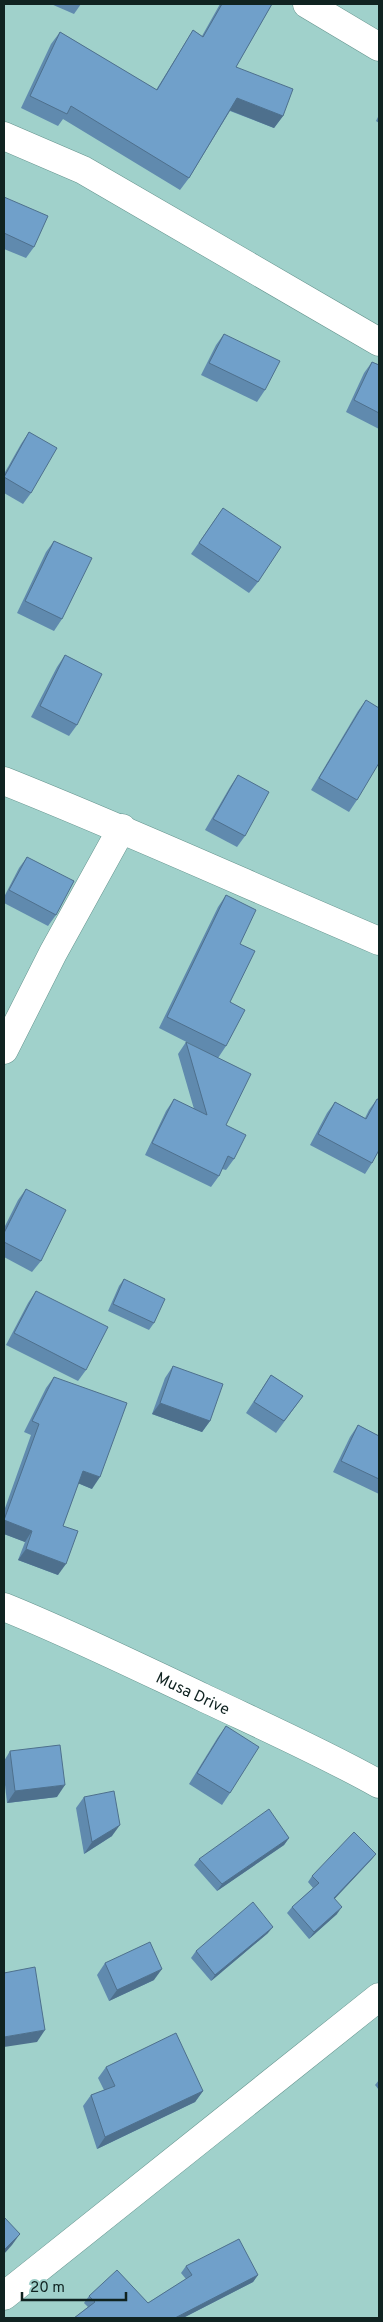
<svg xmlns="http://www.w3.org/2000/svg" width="383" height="2322" font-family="Overpass,sans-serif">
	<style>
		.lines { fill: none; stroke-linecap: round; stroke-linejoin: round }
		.minor-casing { stroke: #65948e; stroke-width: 29 }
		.minor { stroke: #fff; stroke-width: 28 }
		.wall { fill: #608aae }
		.shaded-wall { fill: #4e708d }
		.building { fill: #70a0ca; stroke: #4e708d }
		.labels { text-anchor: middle; stroke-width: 4; stroke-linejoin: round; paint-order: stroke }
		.street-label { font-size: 16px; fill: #102321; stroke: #a0d1cb }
	</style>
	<rect width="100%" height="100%" fill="#a0d1cb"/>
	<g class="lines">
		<defs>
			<g id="minor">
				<polyline points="307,4 379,47"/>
				<polyline points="4,136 83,170 379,342"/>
				<path d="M4,781C130,831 254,888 379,941"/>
				<polyline points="4,1050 53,953 122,828"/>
				<path id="s1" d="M4,1607C71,1634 136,1666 202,1697C261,1725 322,1752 379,1784"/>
				<polyline points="4,2296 379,1997"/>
			</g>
		</defs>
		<!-- minor casing -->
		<use href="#minor" class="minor-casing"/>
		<!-- minor -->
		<use href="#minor" class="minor"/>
	</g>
	<!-- wall -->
	<g class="wall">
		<polygon points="51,4 81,4 74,14"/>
		<polygon points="220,4 272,4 236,67 283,116 274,128 230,111 189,178 180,190 63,119 58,126 21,108 51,44 60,32 156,90 185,43 193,30 202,36"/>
		<polygon points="379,115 379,123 376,121"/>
		<polygon points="4,197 34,247 26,258 4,249"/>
		<polygon points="224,334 265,390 257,402 201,375 216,345"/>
		<polygon points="372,362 379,365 379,429 346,412 364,373"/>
		<polygon points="29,432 31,493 23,504 4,493 4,474 21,444"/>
		<polygon points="223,508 258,582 249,593 191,554"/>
		<polygon points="54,541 62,619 54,631 17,613 46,552"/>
		<polygon points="65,655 77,725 69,736 31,717 57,667"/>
		<polygon points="366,700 357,800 349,812 311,790 358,711"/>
		<polygon points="238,775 245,836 237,847 205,830 230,787"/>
		<polygon points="27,857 56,915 48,926 4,903 4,897 19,868"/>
		<polygon points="226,895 240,944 230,1002 226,1046 218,1058 159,1028 218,907"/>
		<polygon points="186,1042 226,1125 234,1159 226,1170 222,1169 219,1176 211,1187 145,1155 166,1111 174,1099 194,1109 178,1054"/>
		<polygon points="379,1096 379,1150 372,1163 365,1174 310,1145 327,1113 335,1102 365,1118 369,1110 377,1099 377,1100"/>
		<polygon points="26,1189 41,1261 32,1272 4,1257 4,1228 18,1200"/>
		<polygon points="124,1279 154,1323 149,1330 108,1311 119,1286"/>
		<polygon points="36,1291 86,1370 78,1381 6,1345 28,1303"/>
		<polygon points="173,1366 210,1421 202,1432 152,1414 165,1378"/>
		<polygon points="271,1375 303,1396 276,1433 246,1413"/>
		<polygon points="54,1377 92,1489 78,1483 63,1526 58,1575 18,1560 25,1542 4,1534 4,1511 31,1435 24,1432 46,1388"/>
		<polygon points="358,1425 379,1436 379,1494 333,1472 350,1437"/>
		<polygon points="226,1726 230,1793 222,1805 189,1784 218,1737"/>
		<polygon points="10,1751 57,1797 7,1803 4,1776 4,1761"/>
		<polygon points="84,1797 112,1836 84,1854 76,1808"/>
		<polygon points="289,1838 284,1845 217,1891 194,1865 199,1859"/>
		<polygon points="376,1854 371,1860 334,1899 337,1914 309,1939 287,1913 292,1907 313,1888 308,1882 312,1876"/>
		<polygon points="268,1933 211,1981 191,1958 196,1951"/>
		<polygon points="105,1963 154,1980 109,2001 97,1975"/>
		<polygon points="106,2067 203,2091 195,2102 97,2149 83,2106 91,2095 104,2090 98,2078"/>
		<polygon points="379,2080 379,2090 375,2085"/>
		<polygon points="186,2266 258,2275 253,2282 183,2318 74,2318 88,2307 84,2303 89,2296 148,2303 186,2279 181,2273"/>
	</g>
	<!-- shaded-wall -->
	<g class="shaded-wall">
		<polygon points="237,98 283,116 274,128 229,110"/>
		<polygon points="160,1403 210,1421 202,1432 152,1414"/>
		<polygon points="83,1471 100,1477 92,1489 75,1482"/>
		<polygon points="4,1520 32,1531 25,1542 4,1534"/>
		<polygon points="26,1549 66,1564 58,1575 18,1560"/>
		<polygon points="65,1785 57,1797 7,1803 15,1791"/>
		<polygon points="120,1825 112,1836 84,1854 92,1842"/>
		<polygon points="289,1838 284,1845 217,1891 222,1884"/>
		<polygon points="376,1854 371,1860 329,1905 334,1898"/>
		<polygon points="342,1907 337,1914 309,1939 314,1932"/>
		<polygon points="273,1927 268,1933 211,1981 215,1975"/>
		<polygon points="162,1969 154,1980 109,2001 117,1990"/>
		<polygon points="45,2030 37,2042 4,2047 4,2037"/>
		<polygon points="203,2091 195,2102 97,2149 105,2137"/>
		<polygon points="20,2234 12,2245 4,2254 4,2250"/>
		<polygon points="258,2275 253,2282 183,2318 175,2318"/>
	</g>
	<!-- building -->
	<g class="building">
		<polygon points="222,4 272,4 236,67 293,89 283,116 237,98 189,178 71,106 67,114 30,96 60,32 157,90 193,30 203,37"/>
		<polygon points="4,197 48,216 34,247 4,233"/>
		<polygon points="224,334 280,361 265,390 209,363"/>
		<polygon points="372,362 379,365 379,413 354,400"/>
		<polygon points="29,432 57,448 31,493 4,477"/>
		<polygon points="223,508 281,547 258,582 199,543"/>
		<polygon points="54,541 92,558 62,619 25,601"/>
		<polygon points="65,655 102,674 77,725 40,706"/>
		<polygon points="366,700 379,708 379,763 357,800 319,778"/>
		<polygon points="238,775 269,792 245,836 213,819"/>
		<polygon points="27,857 74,881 56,915 9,890"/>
		<polygon points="226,895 256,910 240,944 255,951 230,1002 245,1010 226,1046 167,1017"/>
		<polygon points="186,1042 251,1074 226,1125 246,1135 234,1159 228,1156 219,1176 152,1143 174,1099 207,1115"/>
		<polygon points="377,1099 379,1100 379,1150 372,1163 318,1134 335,1102 366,1119"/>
		<polygon points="26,1189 66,1210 41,1261 4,1242 4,1233"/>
		<polygon points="124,1279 165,1299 154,1323 113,1304"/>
		<polygon points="36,1291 108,1327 86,1370 14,1333"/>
		<polygon points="173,1366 223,1384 210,1421 160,1403"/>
		<polygon points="271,1375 303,1396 284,1421 254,1402"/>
		<polygon points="54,1377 127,1403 100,1477 83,1471 63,1526 78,1531 66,1564 26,1549 32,1531 4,1520 39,1424 32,1421"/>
		<polygon points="358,1425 379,1436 379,1479 341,1461"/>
		<polygon points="226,1726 259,1747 230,1793 197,1773"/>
		<polygon points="60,1745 65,1785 15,1791 10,1751"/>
		<polygon points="114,1791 120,1825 92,1842 84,1797"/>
		<polygon points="269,1809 289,1838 222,1884 199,1859"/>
		<polygon points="354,1832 376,1854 334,1898 342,1907 314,1932 292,1907 319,1883 312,1876"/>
		<polygon points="253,1902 273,1927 215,1975 196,1951"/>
		<polygon points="150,1942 162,1969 117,1990 105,1963"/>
		<polygon points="35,1967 45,2030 4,2037 4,1973"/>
		<polygon points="176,2033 203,2091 105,2137 91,2095 115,2086 106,2067"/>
		<polygon points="4,2217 20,2234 4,2250"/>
		<polygon points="239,2239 258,2275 175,2318 74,2318 95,2302 89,2296 117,2270 148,2303 192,2275 186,2266"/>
	</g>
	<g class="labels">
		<!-- street labels -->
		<g class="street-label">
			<text dy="6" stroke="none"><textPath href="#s1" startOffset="208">Musa Drive</textPath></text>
		</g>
	</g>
	<!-- border -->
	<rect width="383" height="2322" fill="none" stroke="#102321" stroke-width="10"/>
	<!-- scale -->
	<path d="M22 2292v8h104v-8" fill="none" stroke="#102321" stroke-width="2.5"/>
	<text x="30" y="2292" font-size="15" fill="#102321" stroke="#a0d1cb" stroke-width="4" paint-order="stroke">20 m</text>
</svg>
